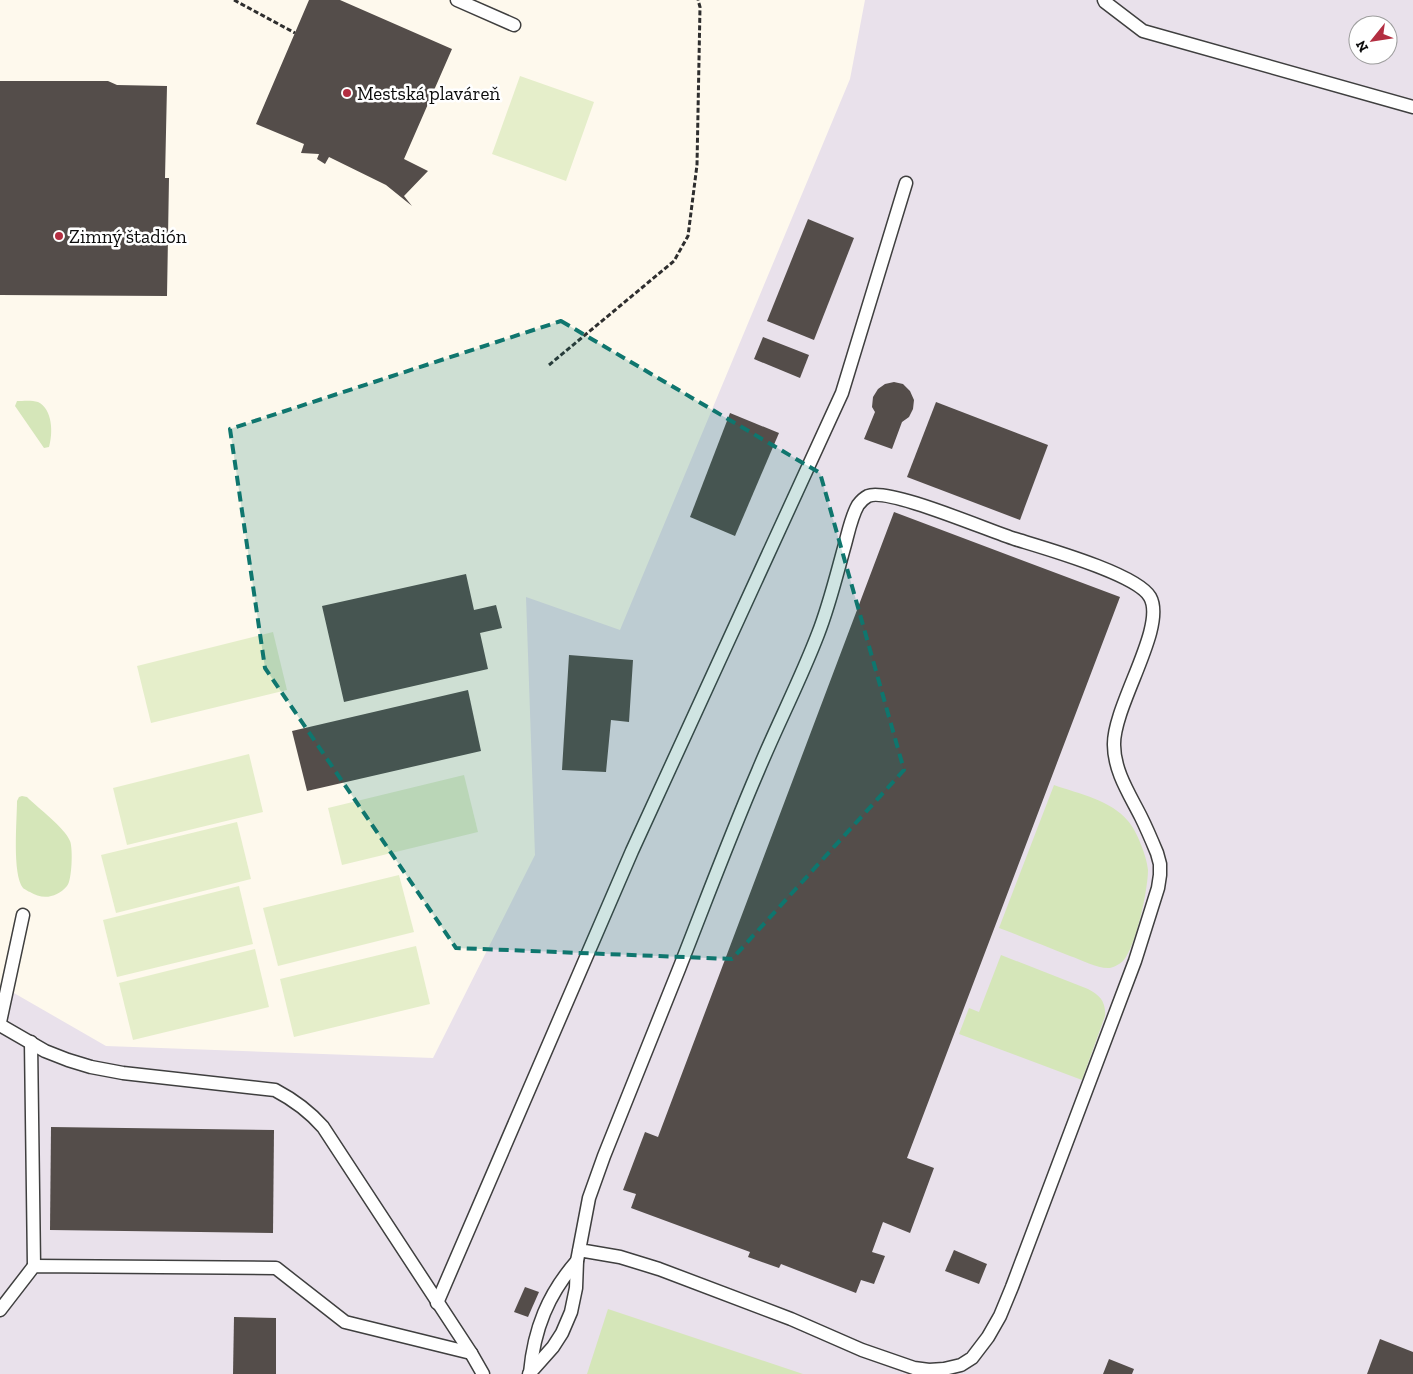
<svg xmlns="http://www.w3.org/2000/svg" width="1413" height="1374" font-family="'Zilla Slab',serif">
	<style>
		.industrial { fill: #e9e1eb; fill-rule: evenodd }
		.green { fill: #d5e6b9 }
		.pitch { fill: #e5eeca }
		.building { fill: #544d4a }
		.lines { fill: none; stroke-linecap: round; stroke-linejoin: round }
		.lane-casing { stroke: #3f3f3f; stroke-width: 15 }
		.path { stroke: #2e2e2e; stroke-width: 3; stroke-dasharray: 5 2.5; stroke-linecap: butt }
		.lane { stroke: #fff; stroke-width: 12 }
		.marked { fill: #0f766e; fill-opacity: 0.2; stroke: #0f766e; stroke-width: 4; stroke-dasharray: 10 6; stroke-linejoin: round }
		.poi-dot { fill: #b32e41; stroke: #fff; stroke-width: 2 }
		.labels { text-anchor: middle; stroke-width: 5; stroke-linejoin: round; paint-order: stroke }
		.poi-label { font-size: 19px; fill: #0c0c0c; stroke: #fff; text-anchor: start }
	</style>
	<rect width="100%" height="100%" fill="#fef9ed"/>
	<!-- industrial -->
	<path class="industrial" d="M865,0H1413V1374H0V985L106,1046L433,1058L535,855L526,597L620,630L850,79ZM1358,25H1388V55H1358Z"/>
	<!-- green -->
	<g class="green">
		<path d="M17,401C23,401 32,400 38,402C53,409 53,434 49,447L44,448L15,406Z"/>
		<path d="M1054,785C1079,794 1111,800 1128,821C1137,831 1147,857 1148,870C1148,889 1136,947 1123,961C1120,964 1114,967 1110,968C1098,969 1082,960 1070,956C1047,947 1023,937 999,928Z"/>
		<path d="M22,796L27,797C38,808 65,828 70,841C73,848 72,880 67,886C57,898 42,900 30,892C29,892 23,888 23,888C12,874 17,820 17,801L19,797Z"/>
		<path d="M1001,955L1088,989C1100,995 1106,1002 1105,1016L1082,1080L959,1034L969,1008L979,1012Z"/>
		<polygon points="608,1309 803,1374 587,1374"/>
	</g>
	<!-- pitch -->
	<g class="pitch">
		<polygon points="520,76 594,102 566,181 492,154"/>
		<polygon points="273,632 287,690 151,723 137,666"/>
		<polygon points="249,754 263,812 127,845 113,788"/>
		<polygon points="464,775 478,832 342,865 328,808"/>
		<polygon points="237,822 251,879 116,913 101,855"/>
		<polygon points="399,875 414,932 278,966 263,908"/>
		<polygon points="239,886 253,944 117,977 103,920"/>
		<polygon points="416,946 430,1004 294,1037 280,979"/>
		<polygon points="255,949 269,1007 133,1040 119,983"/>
	</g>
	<!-- building -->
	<g class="building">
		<polygon points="309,0 340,0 452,49 404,159 428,171 404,196 412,206 386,185 329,157 325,164 317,159 319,154 301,153 304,144 256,124"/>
		<polygon points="0,81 108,81 117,85 167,86 165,178 169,178 167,296 0,295"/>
		<polygon points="808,219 854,238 814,340 767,321"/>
		<polygon points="763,337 809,355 800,378 754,359"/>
		<polygon points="894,382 903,384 910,391 914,400 913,409 909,417 902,422 892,449 864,439 875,412 872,407 873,397 878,389 885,384"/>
		<polygon points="936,402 1048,445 1020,520 907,477"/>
		<polygon points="730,413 779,433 735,536 690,517"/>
		<polygon points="894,512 1120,597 907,1158 934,1168 910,1233 883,1222 872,1252 885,1256 874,1284 861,1280 856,1293 781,1264 779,1268 748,1257 750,1252 631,1208 636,1194 623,1190 645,1132 658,1137"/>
		<polygon points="466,574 474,610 496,605 502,628 480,633 488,669 344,702 322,606"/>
		<polygon points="569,655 633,660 629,722 611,720 606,772 562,770"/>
		<polygon points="468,690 481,751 307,791 292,731"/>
		<polygon points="51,1127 274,1130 273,1233 50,1230"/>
		<polygon points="954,1250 987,1264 979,1284 945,1271"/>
		<polygon points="525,1287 539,1292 528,1317 514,1312"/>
		<polygon points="234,1317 276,1318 276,1374 233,1374"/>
		<polygon points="1380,1339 1413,1352 1413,1374 1367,1374"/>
		<polygon points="1109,1359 1134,1369 1132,1374 1103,1374"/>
	</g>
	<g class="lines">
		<defs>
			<g id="lane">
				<polyline points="457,0 514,25"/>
				<polyline points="1104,0 1105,2 1143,31 1413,107"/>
				<polyline points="0,1022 23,915"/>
				<path d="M0,1025L45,1051L68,1060L91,1067L123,1073L275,1090C294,1100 309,1111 323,1127L471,1353L483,1374"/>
				<polyline points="31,1042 34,1266"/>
				<polyline points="437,1303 632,851 842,393 906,183"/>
				<polyline points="0,1310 34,1266 276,1268 345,1322 471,1353"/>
				<path d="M530,1373C534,1329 548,1294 577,1261"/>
				<path d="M529,1374L553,1347L562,1333L571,1312L576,1288L577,1261L589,1198L604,1156C629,1093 654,1032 679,969C705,903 730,836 758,771C777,725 800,681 818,634C829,606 836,577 844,548C848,534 851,517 858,505C861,501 864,498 868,496C888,487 989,531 1015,539C1044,548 1137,574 1150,597C1167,627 1113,706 1114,745C1114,771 1130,795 1141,817C1147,829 1152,841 1157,853L1160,864V875L1158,888L1135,961L1012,1287L1000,1316L988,1337L972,1358L961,1365L944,1369L929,1370L914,1368L862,1350L791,1319L659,1269L620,1257L579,1250"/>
			</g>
		</defs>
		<!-- lane casing -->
		<use href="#lane" class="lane-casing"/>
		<!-- path -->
		<g class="path">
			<polyline points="234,0 295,33"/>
			<polyline points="549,365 674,261 688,236 697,165 700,7 698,0"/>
		</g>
		<!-- lane -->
		<use href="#lane" class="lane"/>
	</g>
	<!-- marked area -->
	<path class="marked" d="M561,321L820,473L904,770L732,959L456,948L265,668L230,429Z"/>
	<!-- markers -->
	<g class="poi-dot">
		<circle cx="347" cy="93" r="5"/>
		<circle cx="59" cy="236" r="5"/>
	</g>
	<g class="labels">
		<!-- poi labels -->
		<g class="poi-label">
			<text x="357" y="100">Mestská plaváreň</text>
			<text x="69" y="243">Zimný štadión</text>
		</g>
	</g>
	<!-- north arrow -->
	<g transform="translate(1373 40) rotate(240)"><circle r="24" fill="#ffffff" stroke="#9e9e9e"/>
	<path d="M0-4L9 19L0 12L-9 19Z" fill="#b32e41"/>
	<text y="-8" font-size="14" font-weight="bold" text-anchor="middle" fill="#0c0c0c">N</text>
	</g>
</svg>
